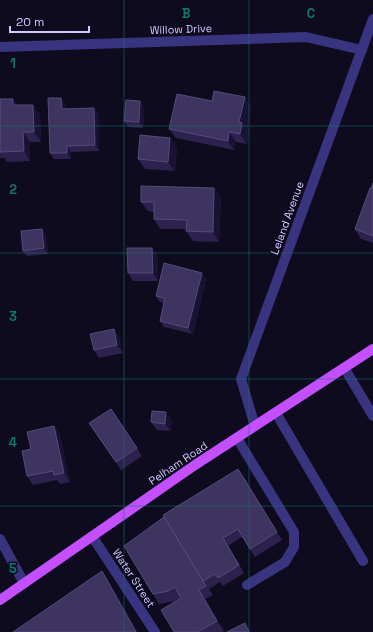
<svg xmlns="http://www.w3.org/2000/svg" width="373" height="632" font-family="'Space Grotesk',sans-serif">
	<style>
		.lines { fill: none; stroke-linecap: round; stroke-linejoin: round }
		.minor { stroke: #39347f; stroke-width: 10 }
		.major { stroke: #c44fff; stroke-width: 10 }
		.wall { fill: #2c224d }
		.shaded-wall { fill: #191232 }
		.building { fill: #3e3460; stroke: #554b79 }
		.grid { fill: none; stroke: #0f766e; stroke-width: 1; stroke-opacity: 0.55 }
		.labels { text-anchor: middle; stroke-width: 3; stroke-linejoin: round; paint-order: stroke }
		.street-label { font-size: 11px; fill: #d0c8ff; stroke: #0f0b1e }
		.grid-label { font-size: 13px; text-anchor: middle; font-weight: bold; fill: #0f766e; stroke: #0f0b1e; stroke-width: 3; stroke-linejoin: round; paint-order: stroke }
	</style>
	<rect width="100%" height="100%" fill="#0f0b1e"/>
	<g class="lines">
		<!-- minor -->
		<g class="minor">
			<polyline points="0,47 306,37 362,50"/>
			<polyline points="345,369 373,416"/>
			<polyline points="276,413 363,561"/>
			<polyline points="255,426 241,379 373,19"/>
			<polyline points="237,438 294,532 294,547 285,562 247,585"/>
			<polyline points="92,536 155,632"/>
			<polyline points="0,539 24,583"/>
		</g>
		<!-- major -->
		<polyline class="major" points="0,600 195,465 373,349"/>
	</g>
	<!-- wall -->
	<g class="wall">
		<polygon points="0,99 18,105 40,114 41,142 30,142 30,161 7,162 4,158 0,158"/>
		<polygon points="212,101 251,107 247,129 249,133 247,144 236,142 234,150 176,138 169,129"/>
		<polygon points="66,104 66,109 99,114 99,151 71,152 71,159 54,159 50,153"/>
		<polygon points="144,107 143,128 128,127 124,121"/>
		<polygon points="177,147 175,171 145,169 138,159"/>
		<polygon points="373,183 373,243 361,239 355,229"/>
		<polygon points="214,188 221,198 219,242 193,241 186,231 186,229 160,229 154,219 154,212 148,211 141,202"/>
		<polygon points="42,229 46,234 48,254 27,256 23,251"/>
		<polygon points="152,248 158,256 158,281 133,281 128,273"/>
		<polygon points="206,279 193,334 164,327 160,321 164,303 160,302 156,296"/>
		<polygon points="114,329 119,337 123,353 99,358 94,350"/>
		<polygon points="116,416 142,456 121,470 89,423"/>
		<polygon points="172,420 170,431 157,430 151,422"/>
		<polygon points="54,426 60,435 70,482 60,484 57,480 33,485 27,476 31,449"/>
		<polygon points="244,477 282,540 255,557 242,537 228,546 244,573 223,586 220,582 209,589 213,595 205,599 224,631 222,632 174,632 181,597 175,601 159,604 153,594"/>
	</g>
	<!-- shaded-wall -->
	<g class="shaded-wall">
		<polygon points="245,97 251,107 247,129 249,133 247,144 240,134 239,122"/>
		<polygon points="61,98 66,104 66,115 62,109"/>
		<polygon points="13,99 20,108 13,105"/>
		<polygon points="140,101 144,107 143,128 139,122"/>
		<polygon points="33,105 40,114 41,142 34,132"/>
		<polygon points="94,108 99,114 99,151 95,145"/>
		<polygon points="23,132 30,142 30,161 24,151"/>
		<polygon points="229,132 236,142 234,150 228,141"/>
		<polygon points="170,138 177,147 175,171 168,162"/>
		<polygon points="67,146 71,152 71,159 67,153"/>
		<polygon points="214,188 221,198 219,242 213,232"/>
		<polygon points="42,229 46,234 48,254 44,248"/>
		<polygon points="152,248 158,256 158,281 153,273"/>
		<polygon points="202,273 206,279 193,334 188,328"/>
		<polygon points="114,329 119,337 123,353 117,345"/>
		<polygon points="166,412 172,420 170,431 165,424"/>
		<polygon points="54,426 60,435 70,482 64,473"/>
		<polygon points="238,469 244,477 282,540 277,532"/>
		<polygon points="102,571 108,580 138,632 136,632"/>
		<polygon points="199,590 205,599 224,631 217,621"/>
		<polygon points="245,623 251,632 249,632"/>
	</g>
	<!-- building -->
	<g class="building">
		<polygon points="214,91 245,97 239,122 242,123 240,134 229,132 228,141 169,129 177,94 212,101"/>
		<polygon points="48,98 61,98 62,109 94,108 95,145 67,146 67,153 50,153"/>
		<polygon points="0,99 13,99 13,105 33,105 34,132 23,132 24,151 0,152"/>
		<polygon points="126,100 140,101 139,122 124,121"/>
		<polygon points="140,135 170,138 168,162 138,159"/>
		<polygon points="373,183 373,189 371,188"/>
		<polygon points="141,186 214,188 213,232 186,231 187,220 154,219 154,202 141,202"/>
		<polygon points="370,188 373,189 373,236 355,229"/>
		<polygon points="42,229 44,248 23,251 21,231"/>
		<polygon points="127,248 152,248 153,273 128,273"/>
		<polygon points="164,263 202,273 188,328 160,321 165,298 156,296"/>
		<polygon points="114,329 117,345 94,350 90,334"/>
		<polygon points="111,409 137,448 116,462 89,423"/>
		<polygon points="152,411 166,412 165,424 151,422"/>
		<polygon points="54,426 64,473 54,475 53,471 27,476 22,451 31,449 27,432"/>
		<polygon points="238,469 277,532 250,549 238,529 223,538 239,565 218,578 215,574 203,581 163,515"/>
		<polygon points="164,517 206,586 199,590 217,621 198,632 174,632 161,610 181,598 175,587 168,591 153,594 124,546"/>
		<polygon points="102,571 136,632 13,632"/>
		<polygon points="245,623 249,632 227,632"/>
	</g>
	<!-- grid -->
	<path class="grid" d="M124,0V632M249,0V632M0,126H373M0,253H373M0,379H373M0,506H373"/>
	<g class="labels">
		<!-- street labels -->
		<g class="street-label">
			<text transform="translate(181 29) rotate(-2)" y="4">Willow Drive</text>
			<text transform="translate(287 218) rotate(-70)" y="4">Leland Avenue</text>
			<text transform="translate(178 463) rotate(-34)" y="4">Pelham Road</text>
			<text transform="translate(134 578) rotate(57)" y="4">Water Street</text>
		</g>
	</g>
	<g class="grid-label">
		<text x="186" y="18">B</text>
		<text x="311" y="18">C</text>
		<text x="13" y="68">1</text>
		<text x="13" y="194">2</text>
		<text x="13" y="321">3</text>
		<text x="13" y="447">4</text>
		<text x="13" y="573">5</text>
	</g>
	<!-- scale -->
	<path d="M10 26v6h79v-6" fill="none" stroke="#d0c8ff" stroke-width="2"/>
	<text x="16" y="26" font-size="12" fill="#d0c8ff" stroke="#0f0b1e" stroke-width="3" paint-order="stroke">20 m</text>
</svg>
